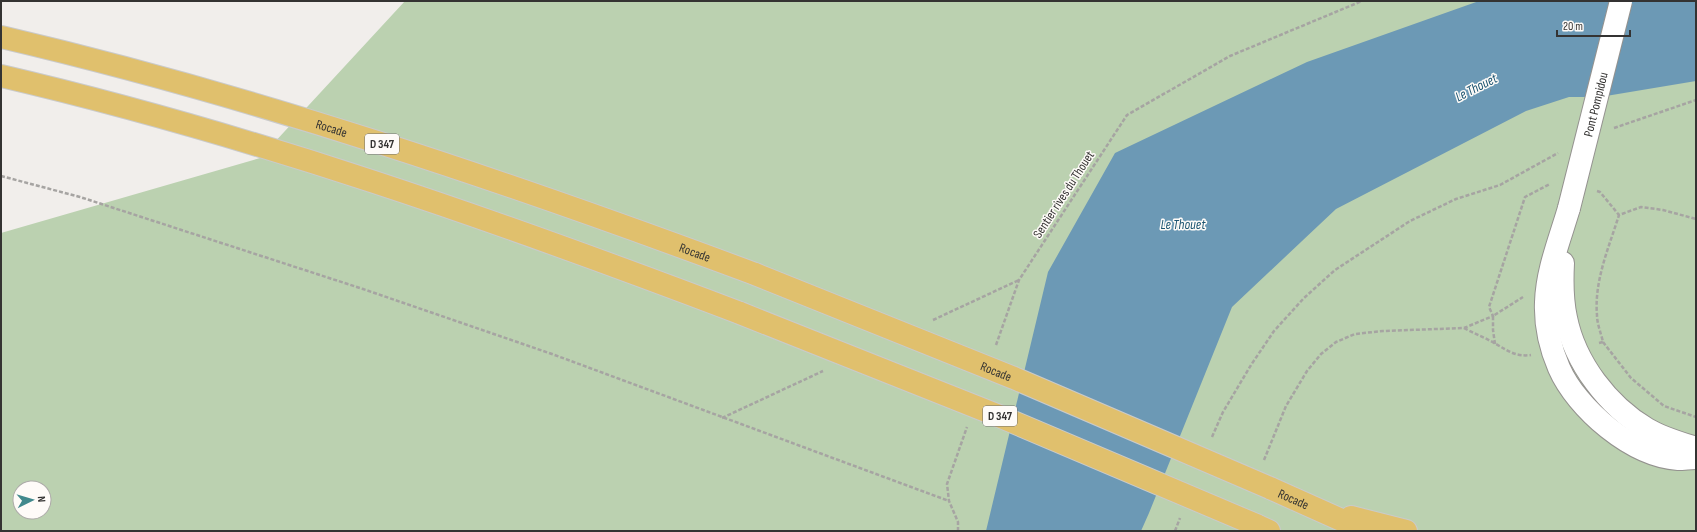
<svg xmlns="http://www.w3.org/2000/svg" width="1697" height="532" font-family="'Sofia Sans Condensed',sans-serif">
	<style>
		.green { fill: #bbd1b0; fill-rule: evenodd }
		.water { fill: #6c99b5 }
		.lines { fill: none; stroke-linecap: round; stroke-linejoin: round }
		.secondary-casing { stroke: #94928f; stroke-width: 24 }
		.highway-casing { stroke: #cacaca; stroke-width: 24 }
		.path { stroke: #a6a4a2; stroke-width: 2.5; stroke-dasharray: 4 2; stroke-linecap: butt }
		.secondary { stroke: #fff; stroke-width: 22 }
		.highway { stroke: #e0c06d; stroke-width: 22 }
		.secondary-bridge-casing { stroke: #94928f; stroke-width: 24; stroke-linecap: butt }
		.highway-bridge-casing { stroke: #cacaca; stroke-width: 24; stroke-linecap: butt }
		.secondary-bridge { stroke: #fff; stroke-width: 22 }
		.highway-bridge { stroke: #e0c06d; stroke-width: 22 }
		.labels { text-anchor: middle; stroke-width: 3; stroke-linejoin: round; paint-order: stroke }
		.shield { fill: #fefbf8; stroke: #716f6d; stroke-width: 1 }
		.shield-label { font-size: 12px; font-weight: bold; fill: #343332 }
		.street-label { font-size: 13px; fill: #343332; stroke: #fefbf8 }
		.water-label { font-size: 14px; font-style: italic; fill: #1c5471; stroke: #fefbf8 }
	</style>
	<rect width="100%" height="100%" fill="#f1eeeb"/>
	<!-- green -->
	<path class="green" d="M405,1H1696V531H1V233L260,158ZM20,488H44V512H20Z"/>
	<!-- water -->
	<polygon class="water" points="1479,1 1696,1 1696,81 1600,97 1569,97 1526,111 1336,209 1232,307 1149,513 1141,531 986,531 1048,272 1115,153 1307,62"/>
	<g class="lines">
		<defs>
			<g id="secondary">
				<path d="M1569,208C1560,239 1547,270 1546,302C1545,325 1550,347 1559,368C1577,409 1632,456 1678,459C1684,459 1690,458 1696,458"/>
				<path d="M1563,263C1562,282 1562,300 1566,318C1575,363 1608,406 1647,429C1662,438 1680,443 1696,448"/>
			</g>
			<g id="highway">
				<path id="s1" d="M1,37C258,97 508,182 755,274"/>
				<path d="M1,76C254,135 498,221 740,313"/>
				<path id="s2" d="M1270,488L1366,531"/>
				<polyline points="1351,517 1406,531"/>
				<polyline points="1256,525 1269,531"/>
			</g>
		</defs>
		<!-- secondary casing -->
		<use href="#secondary" class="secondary-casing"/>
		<!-- highway casing -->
		<use href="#highway" class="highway-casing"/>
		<!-- path -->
		<g class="path">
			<polyline points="1614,128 1696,100"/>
			<polyline points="1,176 80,197 363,289 552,354 949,501"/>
			<polyline points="1597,191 1600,192 1619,215"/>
			<polyline points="933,320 1019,280"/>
			<path d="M1464,328C1475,334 1486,338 1496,344C1508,351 1516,357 1531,355"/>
			<polyline points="1603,342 1631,378 1664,406 1696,417"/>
			<path d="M1599,343L1603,342C1601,333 1597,324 1597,315C1594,281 1609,247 1619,215L1641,207L1663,210L1696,219"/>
			<polyline points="1495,344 1493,330 1493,316 1523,297"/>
			<polyline points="996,345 1019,280 1127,115 1230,56 1362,1"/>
			<polyline points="722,418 823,371"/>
			<polyline points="1212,437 1223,412 1251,365 1274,331 1304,298 1335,270 1410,221 1456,199 1500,185 1558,153"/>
			<polyline points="1264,460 1286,406 1307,371 1321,354 1336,342 1355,334 1383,331 1464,328 1493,316 1489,307 1525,197 1550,184"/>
			<polyline points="958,531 958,522 949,501 947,484 967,427"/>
			<polyline points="1175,531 1180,518"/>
		</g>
		<!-- secondary -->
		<use href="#secondary" class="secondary"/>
		<!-- highway -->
		<use href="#highway" class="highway"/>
		<defs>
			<g id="secondary-bridge">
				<path id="s3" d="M1569,208L1621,1"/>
			</g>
			<g id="highway-bridge">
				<path id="s4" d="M755,274L1014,378L1270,488"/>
				<polyline points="740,313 999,416 1256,525"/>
			</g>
		</defs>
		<!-- secondary-bridge casing -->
		<use href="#secondary-bridge" class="secondary-bridge-casing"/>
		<!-- highway-bridge casing -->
		<use href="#highway-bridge" class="highway-bridge-casing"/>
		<!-- secondary-bridge -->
		<use href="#secondary-bridge" class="secondary-bridge"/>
		<!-- highway-bridge -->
		<use href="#highway-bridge" class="highway-bridge"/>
	</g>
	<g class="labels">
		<!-- shield labels -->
		<g class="shield">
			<rect x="365" y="134" width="34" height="20" rx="3"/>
			<rect x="983" y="406" width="34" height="20" rx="3"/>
		</g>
		<g class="shield-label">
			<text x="382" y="148">D 347</text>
			<text x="1000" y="420">D 347</text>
		</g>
		<!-- street labels -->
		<g class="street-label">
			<text dy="5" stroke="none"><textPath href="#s3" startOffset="107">Pont Pompidou</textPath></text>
			<text dy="5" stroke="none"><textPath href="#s1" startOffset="343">Rocade</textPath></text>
			<text transform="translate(1063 194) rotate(-57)" y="5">Sentier rives du Thouet</text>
			<text dy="5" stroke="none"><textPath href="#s1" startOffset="727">Rocade</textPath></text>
			<text dy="5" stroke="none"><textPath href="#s4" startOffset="260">Rocade</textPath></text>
			<text dy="5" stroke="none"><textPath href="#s2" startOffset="26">Rocade</textPath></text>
		</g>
		<!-- water labels -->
		<g class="water-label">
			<text transform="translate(1476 87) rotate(-27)" y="5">Le Thouet</text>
			<text x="1183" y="229">Le Thouet</text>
		</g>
	</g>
	<!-- border -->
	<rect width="1697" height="532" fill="none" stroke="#343332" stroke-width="4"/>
	<!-- north arrow -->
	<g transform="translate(32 500) rotate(85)"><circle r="19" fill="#fefbf8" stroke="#adaba9"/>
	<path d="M0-3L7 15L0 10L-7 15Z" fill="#41898d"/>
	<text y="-6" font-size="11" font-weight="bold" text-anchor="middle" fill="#343332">N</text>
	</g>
	<!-- scale -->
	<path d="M1557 30v6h73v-6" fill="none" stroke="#343332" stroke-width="2"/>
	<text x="1563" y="30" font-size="12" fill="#343332" stroke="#fefbf8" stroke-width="3" paint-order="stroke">20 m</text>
</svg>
